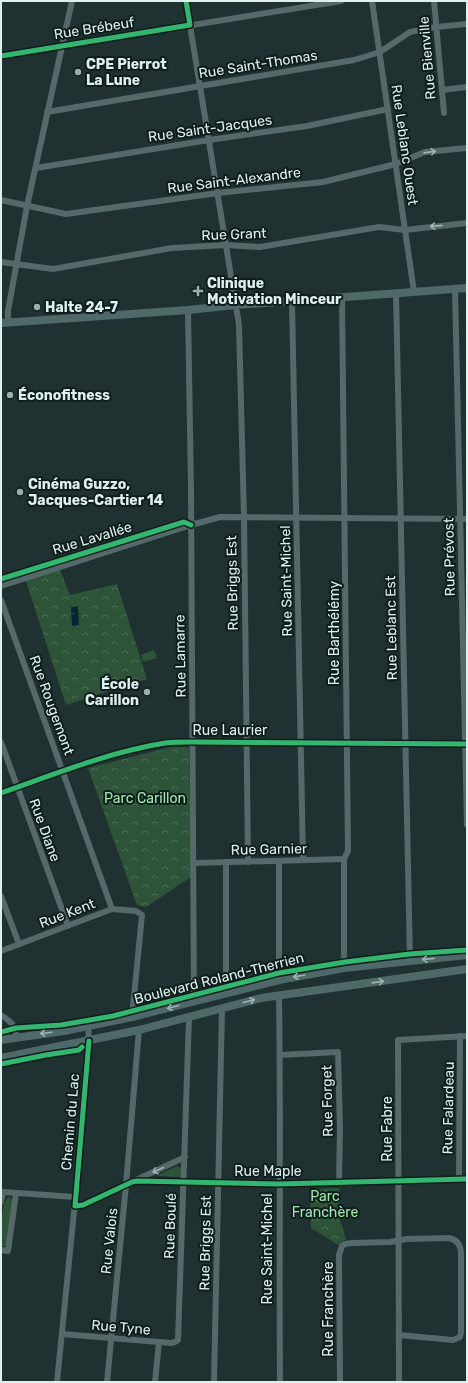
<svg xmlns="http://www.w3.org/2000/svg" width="468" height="1383" font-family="Rubik,sans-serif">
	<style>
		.grass { fill: #2d5438 }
		.park { fill: url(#park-crowns) }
		.water { fill: url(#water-ripples) }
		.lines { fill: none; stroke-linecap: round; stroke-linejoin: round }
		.minor { stroke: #55686a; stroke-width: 6 }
		.major { stroke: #4f686a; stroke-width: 8 }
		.cycleway-casing { stroke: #0f1e1c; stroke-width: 8 }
		.cycleway { stroke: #33b770; stroke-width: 5 }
		.oneway { stroke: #a0b3b3 }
		.oneway2 { stroke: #9db3b3 }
		.poi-dot { fill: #9aaeac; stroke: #0f1e1c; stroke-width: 1.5 }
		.labels { text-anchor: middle; stroke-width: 4; stroke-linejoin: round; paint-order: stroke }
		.street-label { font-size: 14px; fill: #ddf0ee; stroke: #0f1e1c }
		.poi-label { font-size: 14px; font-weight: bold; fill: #ddf0ee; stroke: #0f1e1c; text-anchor: start }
		.park-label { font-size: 14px; fill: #9fe8ae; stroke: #0f1e1c }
	</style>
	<defs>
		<pattern id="park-crowns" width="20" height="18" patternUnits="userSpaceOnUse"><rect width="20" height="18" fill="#2d5438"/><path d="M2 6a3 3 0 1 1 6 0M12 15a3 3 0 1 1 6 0" fill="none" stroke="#4b6d55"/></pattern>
		<pattern id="water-ripples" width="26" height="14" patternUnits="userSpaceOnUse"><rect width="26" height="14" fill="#032632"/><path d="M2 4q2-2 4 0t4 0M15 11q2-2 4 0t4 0" fill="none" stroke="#274650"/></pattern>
	</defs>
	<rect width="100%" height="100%" fill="#1f3231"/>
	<!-- grass -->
	<g class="grass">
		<polygon points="154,650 157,658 143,662 141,655"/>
		<polygon points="177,1166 181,1168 181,1177 156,1176"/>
		<path d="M9,1197L11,1198L12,1202L7,1245L2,1247H1C1,1237 0,1201 9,1197Z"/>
	</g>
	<!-- park -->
	<g class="park">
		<polygon points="59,567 70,595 117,584 147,679 66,705 25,578"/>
		<polygon points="171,747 186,747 189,748 191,877 146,907 137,905 88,768"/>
		<polygon points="339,1188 340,1220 346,1239 338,1245 311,1228 310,1189"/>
	</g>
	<!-- water -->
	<polygon class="water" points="78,606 79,625 72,626 71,607"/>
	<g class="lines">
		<!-- minor -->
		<g class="minor">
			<polyline points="186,1 239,325 244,517 248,862"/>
			<polyline points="372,1 414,292"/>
			<polyline points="434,1 444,113"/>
			<polyline points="1,56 341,1"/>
			<polyline points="442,90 467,87"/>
			<polyline points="47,112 354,60 380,52 410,32 436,27 467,24"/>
			<polyline points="36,168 209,140 307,126 388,109"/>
			<polyline points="1,200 66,214 218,193 323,182 396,164 425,152 467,148"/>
			<polyline points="1,262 53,269 172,248 226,245 260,247 379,227 405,230 467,223"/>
			<polyline points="455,289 467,825"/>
			<polyline points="396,293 410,961"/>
			<polyline points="342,297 348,851 344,859 344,968"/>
			<polyline points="292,301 303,860"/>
			<polyline points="188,310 191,490 194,1001"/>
			<polyline points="8,323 8,311 27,206 72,1"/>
			<polyline points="1,586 191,525 220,517 467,519"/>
			<polyline points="1,600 112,909"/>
			<polyline points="1,742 68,926"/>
			<path d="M1,793C55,774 109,752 165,743C174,742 184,742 193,742L467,744"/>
			<polyline points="226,862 226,993"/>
			<polyline points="194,863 344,859"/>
			<polyline points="1,896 19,944"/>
			<polyline points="1,951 112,909 136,911 142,915 132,1017"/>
			<polyline points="279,980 279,861"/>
			<path d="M279,996C281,1124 279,1253 280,1382"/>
			<path d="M1,1015C11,1021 16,1026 16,1037"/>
			<polyline points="280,1055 338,1052 340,1129 339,1183"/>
			<polyline points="459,1179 460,1036"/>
			<polyline points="136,1180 185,1157"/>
			<polyline points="132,1182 141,1181 279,1184 467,1179"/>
			<polyline points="1,1202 3,1192 75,1197"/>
			<polyline points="75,1206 83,1205 128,1184"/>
			<polyline points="1,1250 8,1251 16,1193"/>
			<polyline points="62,1334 171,1343 175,1342 178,1340 189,1018"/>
			<polyline points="57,1382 74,1212 89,1041 88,1026"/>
			<polyline points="107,1382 126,1185 139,1030"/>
			<polyline points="155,1382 159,1342"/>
			<polyline points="214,1382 222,1008"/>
			<path d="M340,1382L339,1255L342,1246L345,1244L352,1243L390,1242L407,1239L449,1238C457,1240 460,1244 461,1252V1332L460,1337L453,1340L399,1335"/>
			<polyline points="399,1382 398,1040 467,1036"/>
		</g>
		<!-- major -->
		<g class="major">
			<polyline points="1,323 188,310 236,305 467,288"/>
			<polyline points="1,1040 64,1031 132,1017 279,980 344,968 467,955"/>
			<polyline points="1,1058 139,1030 261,998 467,969"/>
		</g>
		<defs>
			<g id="cycleway">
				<polyline points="1,56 190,25 186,1"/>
				<polyline points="1,579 184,522 191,525"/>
				<path d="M1,793C55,774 109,752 165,743C174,742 184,742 193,742L467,744"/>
				<polyline points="1,1032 16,1028 61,1025 113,1016 279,973 345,962 410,954 467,950"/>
				<polyline points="89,1041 75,1206 83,1205 132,1182 137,1181 279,1184 467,1179"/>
				<polyline points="1,1064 46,1055 79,1050 82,1047"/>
			</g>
		</defs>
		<!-- cycleway casing -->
		<use href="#cycleway" class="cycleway-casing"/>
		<!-- cycleway -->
		<use href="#cycleway" class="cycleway"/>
	</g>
	<!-- one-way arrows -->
	<defs><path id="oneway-shaft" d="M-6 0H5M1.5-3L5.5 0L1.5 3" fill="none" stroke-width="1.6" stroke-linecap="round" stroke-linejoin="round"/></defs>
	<g class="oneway">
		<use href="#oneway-shaft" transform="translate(430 152) rotate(-8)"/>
		<use href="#oneway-shaft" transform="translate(436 226) rotate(174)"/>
		<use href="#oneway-shaft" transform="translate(158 1170) rotate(155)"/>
	</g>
	<g class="oneway2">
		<use href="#oneway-shaft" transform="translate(428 959) rotate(174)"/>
		<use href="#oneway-shaft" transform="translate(299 976) rotate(170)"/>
		<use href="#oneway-shaft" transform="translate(378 982) rotate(-8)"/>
		<use href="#oneway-shaft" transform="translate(249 1001) rotate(-15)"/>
		<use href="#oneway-shaft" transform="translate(173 1007) rotate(165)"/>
		<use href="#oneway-shaft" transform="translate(46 1033) rotate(173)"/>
	</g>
	<!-- markers -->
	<g class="poi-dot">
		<circle cx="78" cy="72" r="4"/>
		<path d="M196 285h4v4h4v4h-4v4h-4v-4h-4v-4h4z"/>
		<circle cx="37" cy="307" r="4"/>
		<circle cx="10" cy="395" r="4"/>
		<circle cx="20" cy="492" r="4"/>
		<circle cx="147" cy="692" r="4"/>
	</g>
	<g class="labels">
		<!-- street labels -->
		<g class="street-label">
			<text transform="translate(94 28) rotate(-9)" y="5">Rue Brébeuf</text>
			<text transform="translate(427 58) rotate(-95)" y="5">Rue Bienville</text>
			<text transform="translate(258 64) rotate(-9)" y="5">Rue Saint-Thomas</text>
			<text transform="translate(210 128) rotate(-8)" y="5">Rue Saint-Jacques</text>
			<text transform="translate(405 145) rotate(82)" y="5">Rue Leblanc Ouest</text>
			<text transform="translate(234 180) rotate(-7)" y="5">Rue Saint-Alexandre</text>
			<text transform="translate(234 234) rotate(-2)" y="5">Rue Grant</text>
			<text transform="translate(92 538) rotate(-17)" y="5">Rue Lavallée</text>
			<text transform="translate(449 557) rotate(-91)" y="5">Rue Prévost</text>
			<text transform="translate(286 581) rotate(-91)" y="5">Rue Saint-Michel</text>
			<text transform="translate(232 583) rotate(-91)" y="5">Rue Briggs Est</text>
			<text transform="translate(391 628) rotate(-91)" y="5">Rue Leblanc Est</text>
			<text transform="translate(334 633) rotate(-90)" y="5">Rue Barthélémy</text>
			<text transform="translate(180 656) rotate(-91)" y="5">Rue Lamarre</text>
			<text transform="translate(52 705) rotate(70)" y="5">Rue Rougemont</text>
			<text x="230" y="735">Rue Laurier</text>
			<text transform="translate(45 830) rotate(70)" y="5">Rue Diane</text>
			<text transform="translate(269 849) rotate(-1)" y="5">Rue Garnier</text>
			<text transform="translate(67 913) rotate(-21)" y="5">Rue Kent</text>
			<text transform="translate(219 978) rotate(-14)" y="5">Boulevard Roland-Therrien</text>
			<text transform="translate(327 1101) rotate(-91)" y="5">Rue Forget</text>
			<text transform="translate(448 1108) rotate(-89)" y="5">Rue Falardeau</text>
			<text transform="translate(70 1122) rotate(-85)" y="5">Chemin du Lac</text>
			<text transform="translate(387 1129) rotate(-90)" y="5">Rue Fabre</text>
			<text x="268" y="1176">Rue Maple</text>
			<text transform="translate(170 1226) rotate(-88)" y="5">Rue Boulé</text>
			<text transform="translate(109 1241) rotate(-84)" y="5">Rue Valois</text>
			<text transform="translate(205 1243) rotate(-89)" y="5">Rue Briggs Est</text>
			<text transform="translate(267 1249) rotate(-90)" y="5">Rue Saint-Michel</text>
			<text transform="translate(328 1309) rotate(-90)" y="5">Rue Franchère</text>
			<text transform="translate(121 1327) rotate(5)" y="5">Rue Tyne</text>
		</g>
		<!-- poi labels -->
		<g class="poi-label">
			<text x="86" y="69">CPE Pierrot<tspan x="86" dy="16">La Lune</tspan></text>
			<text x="207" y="288">Clinique<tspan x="207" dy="16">Motivation Minceur</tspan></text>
			<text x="45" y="312">Halte 24-7</text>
			<text x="18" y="400">Éconofitness</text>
			<text x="28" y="489">Cinéma Guzzo,<tspan x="28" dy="16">Jacques-Cartier 14</tspan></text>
			<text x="139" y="689" text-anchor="end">École<tspan x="139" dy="16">Carillon</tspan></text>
		</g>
		<!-- park labels -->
		<g class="park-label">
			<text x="145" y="803">Parc Carillon</text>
			<text x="325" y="1201">Parc<tspan x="325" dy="16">Franchère</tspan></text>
		</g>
	</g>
	<!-- border -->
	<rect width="468" height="1383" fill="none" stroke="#ddf0ee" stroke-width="4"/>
</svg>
